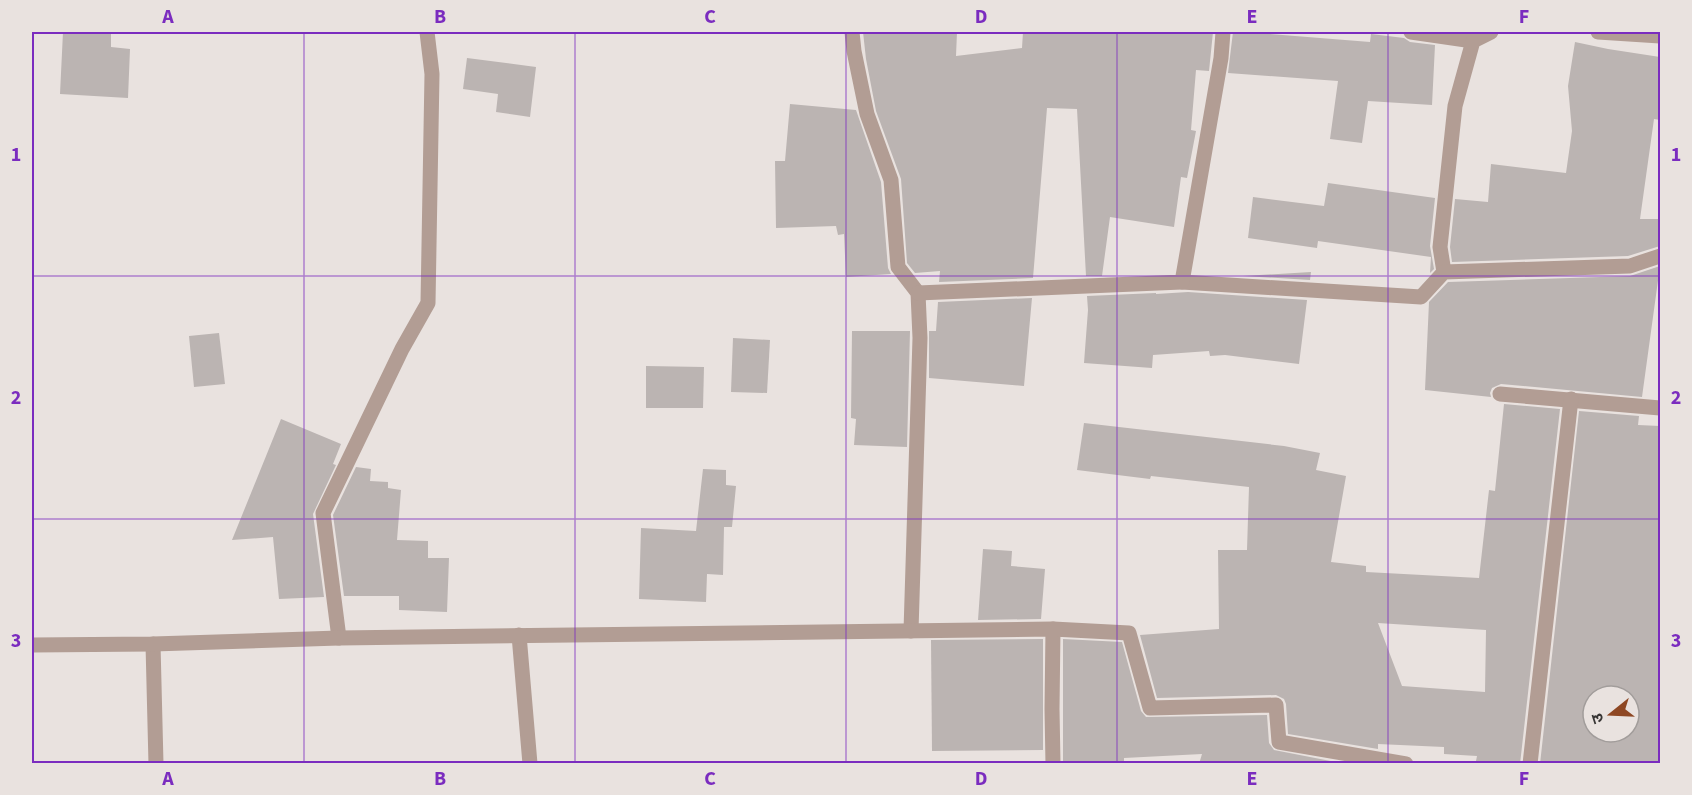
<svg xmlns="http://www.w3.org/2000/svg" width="1692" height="795" font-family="'Source Sans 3','Noto Sans Devanagari',sans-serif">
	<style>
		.building { fill: #bbb4b2; fill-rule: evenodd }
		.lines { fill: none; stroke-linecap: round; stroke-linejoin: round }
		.minor { stroke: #b29d94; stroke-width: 15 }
		.grid { fill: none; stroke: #7b2cbf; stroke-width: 1.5; stroke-opacity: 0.55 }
		.neatline { fill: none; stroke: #7b2cbf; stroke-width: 2 }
		.grid-label { font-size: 20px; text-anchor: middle; font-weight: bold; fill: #7b2cbf }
	</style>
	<rect width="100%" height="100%" fill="#e9e2df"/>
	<!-- building -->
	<g class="building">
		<polygon points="63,32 111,32 111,47 130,49 128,98 60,94"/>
		<polygon points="863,32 957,32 956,56 1022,48 1023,32 1213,32 1209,71 1196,70 1191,130 1196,131 1187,178 1181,177 1174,227 1110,217 1102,276 1086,276 1077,109 1047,108 1033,278 939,282 940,271 915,273 907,263 901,179 876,111 866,59"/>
		<polygon points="1233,32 1246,32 1370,42 1371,34 1404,38 1410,42 1435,45 1432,105 1368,101 1362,143 1330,139 1338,81 1228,73"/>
		<polygon points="1575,42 1608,49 1660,57 1660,120 1654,119 1640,219 1660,219 1660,246 1628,256 1452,262 1450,247 1455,199 1488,202 1491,164 1566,173 1572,131 1568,86"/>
		<polygon points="467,58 536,67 530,117 496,112 498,94 463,89"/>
		<polygon points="790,104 856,110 881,182 888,268 891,274 846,277 844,234 838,235 836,226 776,228 775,161 785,161"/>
		<polygon points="1328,183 1435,198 1430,246 1434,269 1430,273 1431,257 1318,241 1317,248 1248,238 1253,197 1324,206"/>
		<polygon points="1660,266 1642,397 1501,384 1492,388 1490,393 1491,397 1425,390 1429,302 1448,282 1630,276"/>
		<polygon points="1311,272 1310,280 1243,276"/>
		<polygon points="1188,292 1307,300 1299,364 1225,355 1210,356 1209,351 1153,355 1152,368 1084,363 1088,310 1087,296 1156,293 1156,294"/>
		<polygon points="1032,298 1024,386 929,378 929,331 936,331 938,302"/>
		<polygon points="852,331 910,331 907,447 854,445 856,419 851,418"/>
		<polygon points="219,333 225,384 194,387 189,336"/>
		<polygon points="733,338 770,340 767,393 731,392"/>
		<polygon points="646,366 704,367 703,408 646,408"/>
		<path d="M1504,404L1560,409L1520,764H1497L1476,761L1477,756L1444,754V747L1378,744V749L1288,734L1286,704L1284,699L1276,695L1157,698L1140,635L1219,629L1218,550H1247L1249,487L1151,476L1150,479L1077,470L1084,423L1284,446L1320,453L1316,470L1346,476L1331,562L1366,566V572L1479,578L1489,490L1495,491ZM1378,623L1486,630L1485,692L1402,686Z"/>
		<path d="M1579,411L1639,416L1638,425L1660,426V764H1540ZM1593,696H1629V732H1593Z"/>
		<polygon points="281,419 341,444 333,464 336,465 313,514 324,597 279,599 273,537 232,540"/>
		<polygon points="356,467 371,469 370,481 388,482 388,488 401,490 397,540 428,541 428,558 449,558 447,612 399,610 399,596 344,596 333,515"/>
		<polygon points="703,469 726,470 726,485 736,486 732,527 724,527 723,575 707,574 706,602 639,599 641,528 696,531"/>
		<polygon points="983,549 1012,551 1011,566 1045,569 1041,619 978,620"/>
		<polygon points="1043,639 1043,750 932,751 931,640"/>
		<polygon points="1063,639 1122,642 1141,711 1146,717 1267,715 1269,743 1274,750 1346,764 1199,764 1202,754 1124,758 1124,764 1063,764"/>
	</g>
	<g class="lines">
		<!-- minor -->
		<g class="minor">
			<polyline points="852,32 854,51 867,114 891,180 898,267 918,293 920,338 911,631"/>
			<polyline points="1411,32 1473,41"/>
			<polyline points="1598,32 1660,36"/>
			<polyline points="1444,272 1440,247 1455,106 1473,41 1491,32"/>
			<polyline points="1182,282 1421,297 1444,272 1630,266 1660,256"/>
			<polyline points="918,293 1182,282 1221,58 1223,32"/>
			<polyline points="1500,394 1660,408"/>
			<polyline points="1053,629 1052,709 1053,764"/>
			<polyline points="519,635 530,764"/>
			<polyline points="339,638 323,513 402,349 428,303 432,74 427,32"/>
			<polyline points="153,644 156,764"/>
			<polyline points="32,645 153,644 339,638 1053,629 1129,633 1150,708 1276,705 1279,742 1406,764"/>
			<polyline points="1530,764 1571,399"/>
		</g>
	</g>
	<!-- grid -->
	<path class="grid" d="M304,32V764M575,32V764M846,32V764M1117,32V764M1388,32V764M32,276H1660M32,519H1660"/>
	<!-- border -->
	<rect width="1692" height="795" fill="none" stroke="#e9e2df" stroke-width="66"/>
	<!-- north arrow -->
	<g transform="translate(1611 714) rotate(252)"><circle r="28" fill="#e9e2df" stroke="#a29d9b" stroke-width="1.5"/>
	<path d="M0-4.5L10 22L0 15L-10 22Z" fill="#8e4723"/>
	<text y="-9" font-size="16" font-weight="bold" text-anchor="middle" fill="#383635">उ</text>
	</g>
	<rect x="33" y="33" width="1626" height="729" class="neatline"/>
	<g class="grid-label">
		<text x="168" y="23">A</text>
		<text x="440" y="23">B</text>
		<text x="710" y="23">C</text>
		<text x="981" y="23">D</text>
		<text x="1252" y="23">E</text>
		<text x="1524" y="23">F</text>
		<text x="16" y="161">1</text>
		<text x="1676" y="161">1</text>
		<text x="16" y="404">2</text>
		<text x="1676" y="404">2</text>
		<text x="16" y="647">3</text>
		<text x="1676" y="647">3</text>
		<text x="168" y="785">A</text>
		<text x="440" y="785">B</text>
		<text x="710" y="785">C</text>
		<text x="981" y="785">D</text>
		<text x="1252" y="785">E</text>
		<text x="1524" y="785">F</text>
	</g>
</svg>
